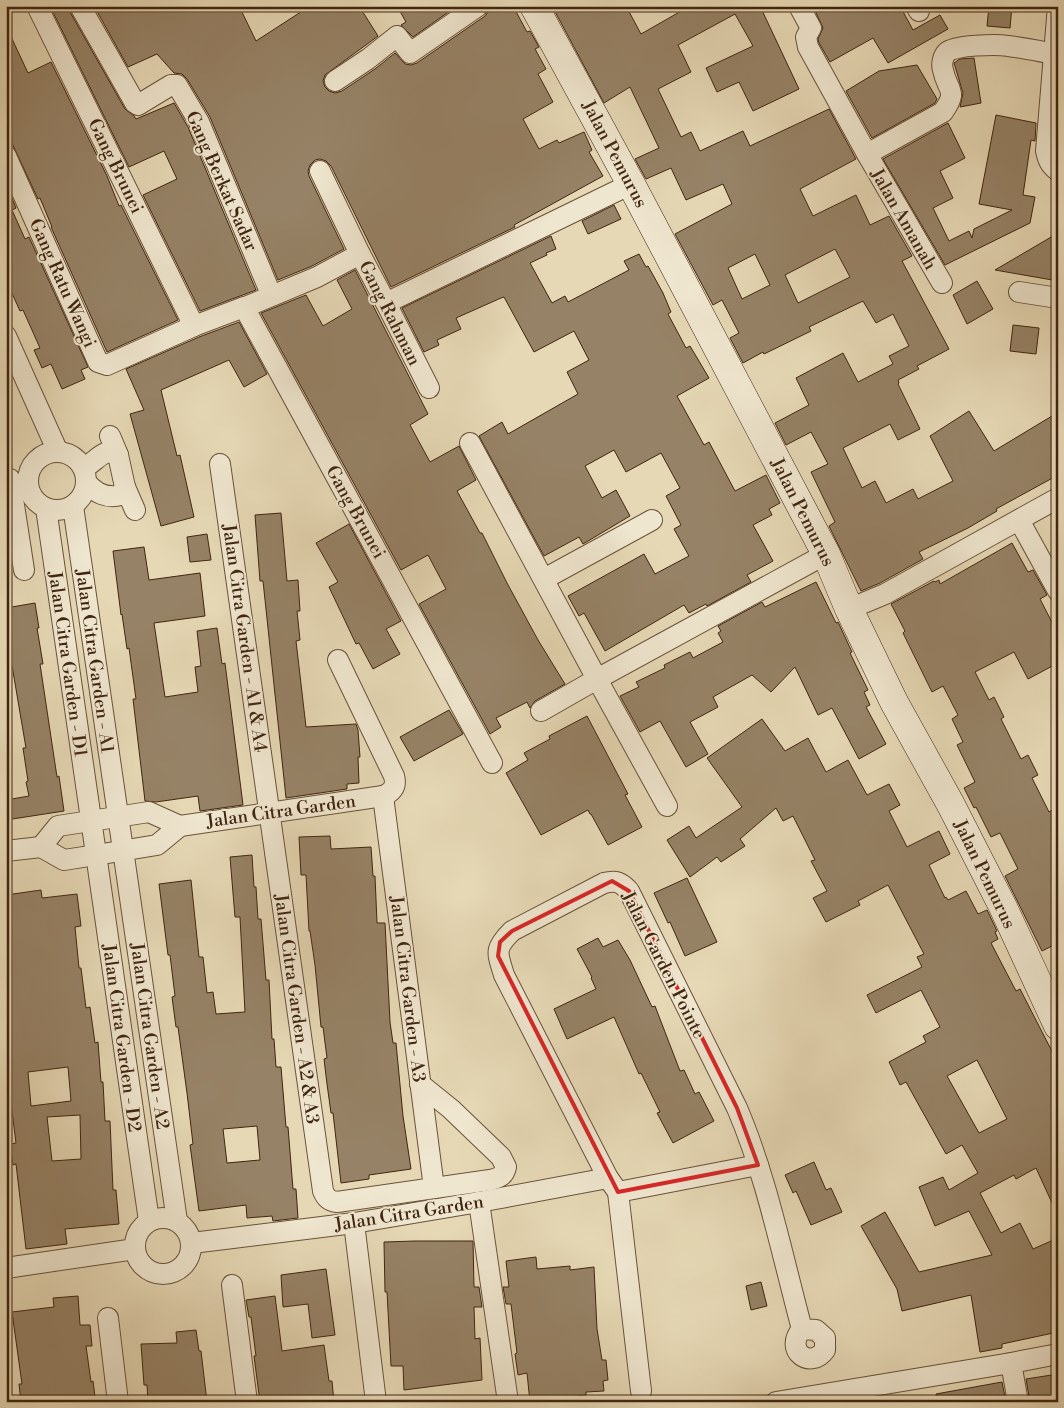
<svg xmlns="http://www.w3.org/2000/svg" width="1064" height="1408" font-family="'Libre Bodoni',serif">
	<style>
		.building { fill: #968266; stroke: #402510; fill-rule: evenodd }
		.lines { fill: none; stroke-linecap: round; stroke-linejoin: round }
		.street-casing { stroke: #6a5239; stroke-width: 22 }
		.secondary-casing { stroke: #402510; stroke-width: 29 }
		.street { stroke: #efe6cf; stroke-width: 20 }
		.secondary { stroke: #efe6cf; stroke-width: 28 }
		.marked { fill: none; stroke: #d62828; stroke-width: 4; stroke-linejoin: round }
		.labels { text-anchor: middle; stroke-width: 4; stroke-linejoin: round; paint-order: stroke }
		.street-label { font-size: 18px; fill: #402510; stroke: #efe6cf }
	</style>
	<rect width="100%" height="100%" fill="#e6d8b5"/>
	<filter id="stains"><feTurbulence type="fractalNoise" baseFrequency=".004" numOctaves="4"/><feColorMatrix values="0 0 0 0 .2 0 0 0 0 .09 0 0 0 0 .02 0 0 0 .5 -.17"/></filter>
	<radialGradient id="worn" r=".72"><stop offset=".6" stop-color="#630" stop-opacity="0"/><stop offset="1" stop-color="#630" stop-opacity=".3"/></radialGradient>
	<!-- building -->
	<g class="building">
		<polygon points="58,6 68,6 70,12 125,109 134,116 136,119 174,103 188,127 256,290 200,311 143,195 177,179 164,151 129,167 52,10"/>
		<polygon points="94,6 204,6 206,12 219,6 239,6 256,41 310,6 359,6 378,36 325,75 323,81 325,87 329,91 335,93 342,91 375,69 395,53 405,64 411,65 417,63 485,16 488,12 490,6 513,6 527,32 530,31 539,47 535,49 546,69 538,74 553,102 523,119 539,149 557,140 559,143 584,132 592,150 589,152 603,176 514,225 515,227 391,287 331,166 326,161 320,159 315,160 310,165 308,171 309,176 344,249 312,266 278,280 210,117 187,79 182,74 174,73 157,54 128,67"/>
		<polygon points="397,6 457,6 413,37 401,25 406,22"/>
		<path d="M552,6H626L641,34L690,6H760L799,89L753,111L739,82L717,92L706,68L753,46L735,14L678,45L691,72L658,89L681,137L691,132L700,151L743,131L750,146L829,109L856,159L800,189L813,216L856,195L870,225L889,216L912,256L902,261L949,349L917,366L919,369L898,380L899,383L898,384L920,429L898,440L890,424L843,448L862,488L875,481L886,503L913,489L918,499L953,481L930,436L969,411L994,451L1052,416L1058,426V475L996,509L997,511L968,528L919,552L923,559L880,583L861,591L829,526L835,522L811,472L828,464L811,432L786,445L775,423L809,405L796,378L843,353L858,382L893,364L889,356L909,346L893,314L876,323L863,301L809,327L811,331L764,354L763,352L743,363L730,338L739,333L722,300L713,305L675,234L732,204L723,184L686,200L671,168L646,179L635,159L659,148L630,87L604,103ZM835,249L850,277L798,303L785,275ZM755,254L770,285L742,299L728,268Z"/>
		<polygon points="813,6 900,6 913,30 940,15 948,29 888,63 873,38 830,62 819,43 818,39 823,28"/>
		<polygon points="989,6 1012,6 1010,28 987,26"/>
		<polygon points="6,26 28,73 51,62 107,176 119,206 121,205 178,320 107,352 51,227 52,227 40,198 38,199 10,139 12,137 6,124"/>
		<polygon points="974,58 981,103 960,107 963,93 954,63 960,59"/>
		<polygon points="917,65 937,99 935,103 872,138 846,91 879,71"/>
		<polygon points="996,115 1036,123 1035,141 1031,140 1023,195 1035,197 1030,223 945,265 883,159 948,123 965,158 940,171 953,198 933,208 949,241 969,231 972,238 974,229 1012,210 979,204"/>
		<polygon points="9,191 16,208 12,210 25,239 29,237 88,367 81,370 85,379 62,389 51,364 42,368 34,350 40,348 23,310 20,311 6,280 6,193"/>
		<polygon points="614,205 621,219 588,234 582,221"/>
		<polygon points="1058,233 1058,281 995,270"/>
		<polygon points="551,236 556,249 546,253 547,255 530,263 552,303 565,296 568,302 629,270 624,261 639,254 646,267 648,266 663,293 671,312 668,314 686,348 690,346 709,378 677,396 704,445 709,442 735,491 766,475 780,503 769,509 772,515 753,525 773,561 747,575 751,582 707,606 706,604 689,613 684,605 605,651 584,613 579,616 568,596 644,554 655,574 689,556 674,529 681,525 666,496 680,488 661,453 626,472 614,450 585,466 602,498 616,490 630,516 583,544 579,537 544,556 479,436 502,422 508,434 578,394 567,372 589,360 574,331 534,352 504,297 501,298 456,318 461,329 437,340 439,345 424,352 402,308"/>
		<polygon points="355,270 428,414 410,425 430,462 459,446 476,480 457,491 480,533 482,533 507,583 538,640 565,684 535,701 530,708 527,702 496,718 501,727 490,734 419,604 446,589 428,555 401,570 261,313 306,295 323,326 352,309 337,280"/>
		<polygon points="977,281 993,309 967,324 953,295"/>
		<polygon points="239,322 267,374 244,387 229,360 161,390 177,456 180,455 194,517 161,526 130,414 144,410 126,369 199,337"/>
		<polygon points="1013,325 1039,328 1036,354 1010,351"/>
		<polygon points="281,513 287,581 298,580 300,611 297,611 300,640 296,641 306,727 356,724 358,730 360,757 358,757 359,783 347,784 347,789 286,798 263,581 260,581 255,515"/>
		<polygon points="349,524 401,621 386,629 400,654 373,669 359,643 356,644 329,587 338,582 316,543"/>
		<polygon points="207,534 211,560 190,562 187,537"/>
		<polygon points="1012,543 1028,572 1033,570 1047,595 1040,599 1058,634 1058,663 1028,679 1014,652 975,672 989,700 994,697 1004,717 1001,719 1021,759 1028,755 1038,775 1032,778 1049,812 1058,807 1058,943 1042,951 1005,876 1018,869 1000,833 991,837 976,807 974,808 964,788 975,782 957,745 963,742 952,719 958,715 943,686 932,692 903,633 905,631 891,604 934,581 935,582 939,580 940,584"/>
		<polygon points="144,547 149,580 200,573 205,616 154,623 165,697 198,692 195,667 201,666 197,631 217,628 222,664 225,663 243,805 200,811 198,796 156,802 145,801 133,699 136,699 129,648 127,649 122,614 121,615 113,551"/>
		<polygon points="816,582 836,623 838,622 852,652 850,653 868,690 864,692 870,705 866,707 886,744 859,759 832,708 818,715 795,667 771,692 752,675 713,697 718,707 690,722 708,754 686,767 660,721 640,732 620,696 639,687 636,682 665,668 664,665 690,652 693,658 723,642 718,633 721,631 718,626 762,602 765,607"/>
		<polygon points="35,603 39,628 37,628 43,664 40,664 57,777 59,776 64,811 6,820 6,800 29,796 26,782 28,781 23,748 26,748 8,642 10,642 6,608"/>
		<polygon points="449,710 463,734 414,761 400,737"/>
		<polygon points="587,716 628,794 625,795 642,827 608,845 591,814 590,814 588,810 541,835 506,773 528,760 524,753 550,739 549,736"/>
		<path d="M762,719L785,751L808,738L826,772L848,760L867,795L889,784L900,805L889,811L907,847L939,831L950,854L929,865L945,898L946,897L948,900L966,891L978,914L987,910L989,914L997,931L995,932L998,939L991,943L1016,991L1020,989L1058,1063V1216L1036,1168L1016,1179L1014,1175L980,1193L1001,1233L1020,1223L1033,1249L1058,1238V1332L1002,1344V1348L980,1352L971,1295L902,1311L897,1289L861,1226L885,1212L919,1272L992,1255L969,1211L935,1226L919,1187L943,1177L949,1190L978,1173L962,1145L946,1154L906,1082L900,1085L889,1062L926,1042L923,1036L940,1027L921,990L876,1013L867,995L922,967L917,957L924,954L888,885L858,901L860,905L826,922L813,898L827,891L811,861L815,860L793,816L783,821L776,808L740,839L745,846L721,862L717,857L690,877L667,840L689,826L696,838L742,807L707,758ZM977,1060L1007,1119L979,1133L947,1076Z"/>
		<polygon points="330,836 331,849 371,847 373,876 375,876 377,923 385,923 390,1022 393,1043 396,1043 403,1116 411,1169 369,1175 369,1179 341,1183 333,1113 331,1113 327,1084 324,1059 327,1058 323,1027 321,1027 315,965 310,931 309,931 306,875 301,875 299,837"/>
		<path d="M252,855L254,887H256L258,919H261L266,980H269L272,1039H274L276,1067H281L286,1127H288L293,1189H296L298,1218L273,1221L272,1216L247,1218L246,1205L199,1211L190,1145L193,1144L187,1093L178,1027H176L172,997L175,996L170,955H168L159,884L191,880L199,957H203L207,993L213,992L216,1014L245,1012L240,917H235L230,857ZM257,1126L260,1160L227,1163L223,1129Z"/>
		<polygon points="687,878 717,942 685,956 670,922 668,923 654,893"/>
		<path d="M41,890L42,898L77,894L81,926L75,927L79,968H81L86,1008L90,1007L95,1043L98,1042L101,1082H103L105,1121H110L113,1190H116L119,1224L65,1229L67,1244L26,1249L16,1164L13,1165L10,1144L16,1143L6,1063V895ZM68,1067L71,1101L31,1106L28,1072ZM80,1115L81,1159L52,1161L47,1117Z"/>
		<polygon points="598,938 603,947 618,940 630,960 652,1007 655,1006 680,1071 684,1070 695,1094 699,1092 714,1121 673,1143 657,1113 660,1112 641,1073 639,1074 614,1017 567,1039 554,1009 596,989 591,978 592,977 577,949"/>
		<polygon points="814,1162 826,1190 831,1188 842,1212 811,1225 796,1191 793,1193 785,1175"/>
		<polygon points="415,1241 473,1241 474,1287 479,1287 482,1307 474,1307 475,1339 480,1338 482,1380 404,1390 403,1366 391,1366 387,1292 385,1292 384,1242"/>
		<polygon points="536,1257 537,1269 570,1266 570,1270 594,1267 597,1329 602,1360 606,1360 608,1380 603,1381 604,1391 586,1392 586,1395 577,1396 577,1402 530,1402 527,1373 518,1375 515,1354 517,1353 511,1304 506,1304 503,1287 509,1287 506,1261"/>
		<polygon points="326,1269 335,1335 312,1338 308,1304 283,1307 281,1275"/>
		<polygon points="761,1282 767,1306 751,1310 746,1286"/>
		<polygon points="78,1296 80,1325 90,1325 92,1346 86,1346 91,1382 93,1381 95,1397 54,1402 21,1402 19,1384 22,1384 12,1312 54,1307 53,1298"/>
		<polygon points="275,1296 282,1351 324,1345 329,1381 332,1381 334,1402 260,1402 254,1356 256,1356 251,1317 249,1317 246,1300"/>
		<polygon points="196,1330 199,1351 201,1351 207,1402 148,1402 147,1385 144,1385 141,1344 177,1343 176,1332"/>
		<polygon points="1058,1374 1058,1402 1030,1402 1026,1379"/>
		<polygon points="1002,1382 1006,1402 937,1402 936,1394"/>
	</g>
	<g class="lines">
		<defs>
			<g id="street">
				<polyline points="37,6 194,326 244,307 492,763"/>
				<polyline points="80,6 135,103 138,105 171,85 177,85 199,122 268,287"/>
				<polyline points="799,6 811,28 806,37 808,47 867,154 942,283"/>
				<polyline points="916,6 919,11"/>
				<path d="M1058,6L1046,151C1048,160 1050,165 1058,171"/>
				<polyline points="335,81 368,59 397,36 410,53 478,6"/>
				<path d="M867,154L943,112C959,90 947,91 943,70C941,64 943,56 947,52C954,45 997,44 1008,46C1025,48 1041,51 1058,55"/>
				<polyline points="6,156 98,362 107,365 194,326"/>
				<polyline points="320,171 360,254"/>
				<polyline points="1019,292 1058,298"/>
				<polyline points="386,303 631,184"/>
				<polyline points="243,308 317,277 360,254 386,303 429,388"/>
				<polyline points="6,336 58,452"/>
				<polyline points="110,436 118,455 125,487 135,510"/>
				<polyline points="470,443 597,679 541,711"/>
				<circle cx="57" cy="481" r="29"/>
				<path d="M220,464L323,1191C326,1198 329,1201 337,1202L490,1180C499,1178 504,1176 506,1167L501,1157L451,1109L420,1084"/>
				<path d="M83,468C96,463 103,446 118,455"/>
				<polyline points="10,479 24,570"/>
				<path d="M86,482C95,493 107,499 121,495L125,487"/>
				<polyline points="73,506 177,1221"/>
				<polyline points="46,508 149,1221"/>
				<polyline points="1019,520 1058,591"/>
				<polyline points="544,579 652,520"/>
				<polyline points="849,609 885,594 1058,498"/>
				<polyline points="383,796 434,1188"/>
				<polyline points="667,806 597,679 826,554"/>
				<polygon points="149,812 180,826 157,845 96,855 64,860 41,847 58,826"/>
				<path d="M180,826L383,796C392,792 397,787 394,776L338,660"/>
				<polyline points="6,851 41,847"/>
				<path d="M608,1178L504,975C497,952 494,949 512,931L604,883C616,880 621,882 629,891L737,1108C767,1178 782,1255 802,1329C783,1351 811,1370 825,1350V1338L816,1330L802,1329"/>
				<polyline points="618,1192 641,1391"/>
				<polyline points="618,1192 758,1165"/>
				<polyline points="479,1202 508,1402"/>
				<circle cx="163" cy="1246" r="28"/>
				<polyline points="354,1223 376,1402"/>
				<polyline points="192,1243 354,1223 479,1202 608,1178 618,1192"/>
				<polyline points="6,1268 135,1249"/>
				<polyline points="232,1285 247,1402"/>
				<polyline points="108,1318 118,1402"/>
				<polyline points="1011,1363 1018,1402"/>
				<polyline points="776,1402 1011,1363 1058,1354"/>
			</g>
			<polyline id="secondary" points="534,6 631,184 826,554 849,609 894,702 951,805 1003,907 1058,1026"/>
		</defs>
		<!-- street casing -->
		<use href="#street" class="street-casing"/>
		<!-- secondary casing -->
		<use href="#secondary" class="secondary-casing"/>
		<!-- street -->
		<use href="#street" class="street"/>
		<!-- secondary -->
		<use href="#secondary" class="secondary"/>
	</g>
	<!-- marked area -->
	<path class="marked" d="M612,881L629,891L737,1108L758,1165L618,1192L498,956L500,942L512,931Z"/>
	<g class="labels">
		<!-- street labels -->
		<g class="street-label">
			<text transform="translate(615 154) rotate(62)" y="6">Jalan Pemurus</text>
			<text transform="translate(116 166) rotate(64)" y="6">Gang Brunei</text>
			<text transform="translate(222 181) rotate(66)" y="6">Gang Berkat Sadar</text>
			<text transform="translate(904 219) rotate(60)" y="6">Jalan Amanah</text>
			<text transform="translate(63 283) rotate(66)" y="6">Gang Ratu Wangi</text>
			<text transform="translate(390 313) rotate(63)" y="6">Gang Rahman</text>
			<text transform="translate(356 512) rotate(61)" y="6">Gang Brunei</text>
			<text transform="translate(803 512) rotate(63)" y="6">Jalan Pemurus</text>
			<text transform="translate(245 638) rotate(82)" y="6">Jalan Citra Garden - A1 &amp; A4</text>
			<text transform="translate(95 661) rotate(82)" y="6">Jalan Citra Garden - A1</text>
			<text transform="translate(68 664) rotate(82)" y="6">Jalan Citra Garden - D1</text>
			<text transform="translate(281 811) rotate(-8)" y="6">Jalan Citra Garden</text>
			<text transform="translate(985 874) rotate(64)" y="6">Jalan Pemurus</text>
			<text transform="translate(664 965) rotate(63)" y="6">Jalan Garden Pointe</text>
			<text transform="translate(408 989) rotate(83)" y="6">Jalan Citra Garden - A3</text>
			<text transform="translate(297 1009) rotate(82)" y="6">Jalan Citra Garden - A2 &amp; A3</text>
			<text transform="translate(150 1036) rotate(82)" y="6">Jalan Citra Garden - A2</text>
			<text transform="translate(122 1038) rotate(82)" y="6">Jalan Citra Garden - D2</text>
			<text transform="translate(409 1213) rotate(-9)" y="6">Jalan Citra Garden</text>
		</g>
	</g>
	<!-- margin -->
	<rect width="1064" height="1408" fill="none" stroke="#e6d8b5" stroke-width="25"/>
	<rect x="8" y="8" width="1049" height="1393" fill="none" stroke="#402510" stroke-width="2.5"/>
	<rect x="12" y="12" width="1039" height="1383" fill="none" stroke="#402510"/>
	<rect width="100%" height="100%" filter="url(#stains)"/>
	<rect width="100%" height="100%" fill="url(#worn)"/>
</svg>
